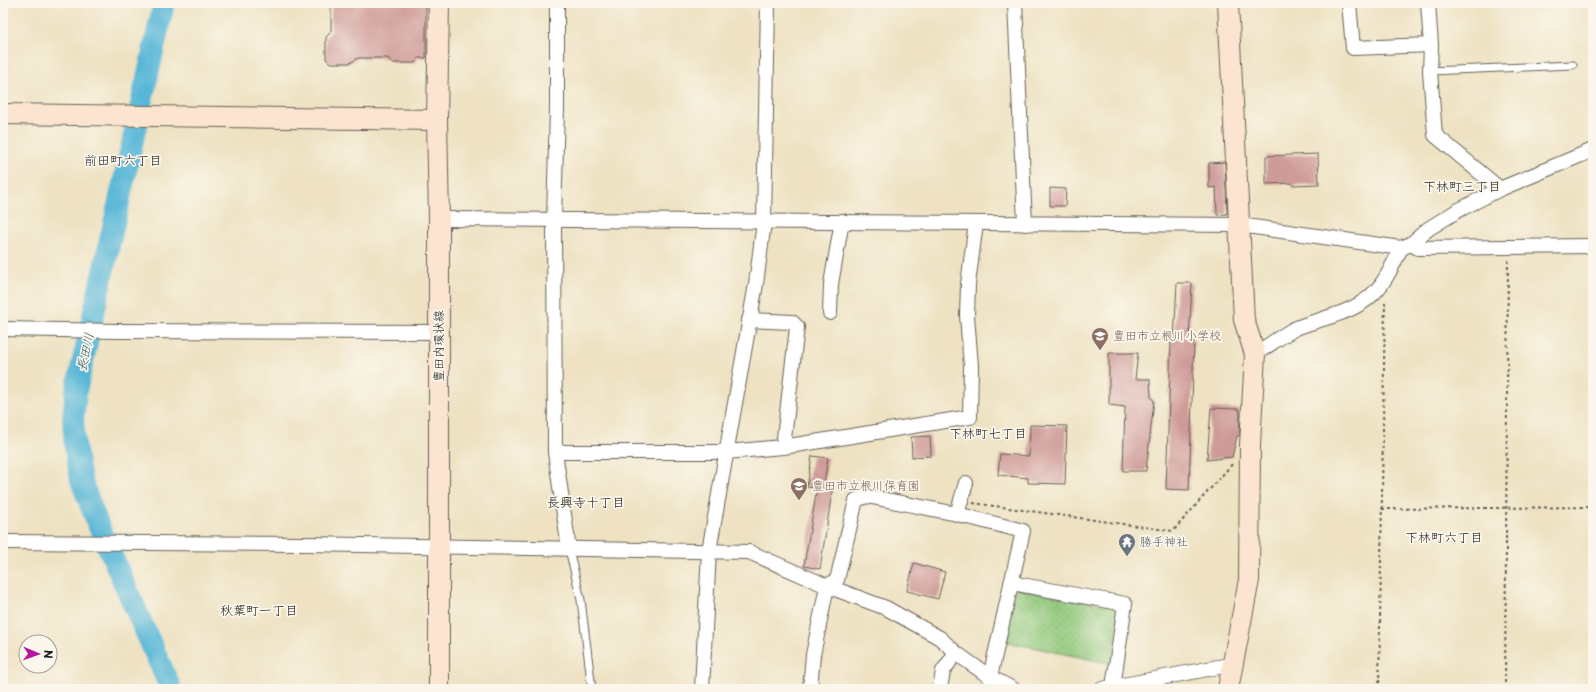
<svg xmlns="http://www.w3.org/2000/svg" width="1596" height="692" font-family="'Playpen Sans','Klee One',sans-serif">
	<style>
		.grass { fill: url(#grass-dots); stroke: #56724c }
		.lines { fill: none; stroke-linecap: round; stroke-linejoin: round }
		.river { stroke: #59b7d7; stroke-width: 22 }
		.building { fill: #cf9b99 }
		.lane-casing { stroke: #666156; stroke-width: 9 }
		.street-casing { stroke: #666156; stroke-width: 16 }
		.secondary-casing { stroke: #666156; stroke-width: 22 }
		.path { stroke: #666156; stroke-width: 2; stroke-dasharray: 3 3; stroke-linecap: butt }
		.lane { stroke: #fff; stroke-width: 7 }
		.street { stroke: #fff; stroke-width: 14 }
		.secondary { stroke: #fce5d0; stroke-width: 20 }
		.labels { text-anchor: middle; stroke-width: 3.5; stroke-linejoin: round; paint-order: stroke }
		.education-label { font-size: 12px; fill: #785e54; stroke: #fbf7ec; text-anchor: start }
		.street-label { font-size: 12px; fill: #1c1c1c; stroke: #fbf7ec }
		.worship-label { font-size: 12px; fill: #5b616d; stroke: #fbf7ec; text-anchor: start }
		.neighbourhood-label { font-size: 13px; fill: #1c1c1c; stroke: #fbf7ec }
		.water-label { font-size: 13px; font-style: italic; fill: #345a67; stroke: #fbf7ec }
	</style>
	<defs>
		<pattern id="grass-dots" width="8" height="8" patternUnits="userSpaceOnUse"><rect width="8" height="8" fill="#91c97c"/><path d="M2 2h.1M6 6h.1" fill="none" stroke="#7cac6b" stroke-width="1.8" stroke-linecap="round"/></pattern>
	</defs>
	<rect width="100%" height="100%" fill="#fbf7ec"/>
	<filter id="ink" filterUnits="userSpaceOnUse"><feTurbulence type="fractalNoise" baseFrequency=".025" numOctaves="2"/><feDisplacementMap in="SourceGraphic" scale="8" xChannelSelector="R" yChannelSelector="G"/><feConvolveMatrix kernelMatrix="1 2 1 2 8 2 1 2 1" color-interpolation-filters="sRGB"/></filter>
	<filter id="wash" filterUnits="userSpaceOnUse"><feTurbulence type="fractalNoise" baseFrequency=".012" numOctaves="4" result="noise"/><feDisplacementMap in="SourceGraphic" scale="16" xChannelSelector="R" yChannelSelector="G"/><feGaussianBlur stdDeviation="0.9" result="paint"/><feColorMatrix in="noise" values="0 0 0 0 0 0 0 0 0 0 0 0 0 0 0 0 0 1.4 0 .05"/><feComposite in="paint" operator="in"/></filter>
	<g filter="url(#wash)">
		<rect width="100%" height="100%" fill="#eee2c2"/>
		<!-- grass -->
		<polygon class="grass" points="1018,589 1116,607 1119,613 1112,664 1003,641 1014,592"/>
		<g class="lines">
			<!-- river -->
			<polyline class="river" points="164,3 76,391 73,419 75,447 81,480 97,522 171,689"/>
		</g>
		<g id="blocks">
			<!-- building -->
			<g class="building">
				<polygon points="331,3 426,3 426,58 418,58 415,63 392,63 388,58 358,58 350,63 330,63 326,59 326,37 331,32"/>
				<polygon points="1318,154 1319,184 1292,185 1292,183 1266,184 1266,156"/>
				<polygon points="1225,162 1227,214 1217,215 1216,187 1209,188 1209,163"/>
				<polygon points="1050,188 1066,189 1065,206 1050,206"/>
				<polygon points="1177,283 1192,283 1189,341 1194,341 1189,490 1166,489 1171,341 1174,341"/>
				<polygon points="1109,353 1138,353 1135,379 1150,379 1151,397 1154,401 1146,471 1123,471 1125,407 1109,405"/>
				<polygon points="1211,408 1239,409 1240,416 1239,436 1237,436 1232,457 1207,460"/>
				<polygon points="1030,425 1067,426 1065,484 1028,483 1028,478 998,475 1000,454 1029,456"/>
				<polygon points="930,436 931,456 912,457 911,437"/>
				<polygon points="812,456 828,458 824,485 833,486 820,569 804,566 817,488 807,487"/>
				<polygon points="914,563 945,572 938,599 907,591"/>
			</g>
		</g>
	</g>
	<g filter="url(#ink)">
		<use href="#blocks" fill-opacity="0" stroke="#666156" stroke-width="1"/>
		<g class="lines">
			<defs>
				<g id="lane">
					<polyline points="1430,71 1573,65"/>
					<polyline points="569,549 581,600 592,689"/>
				</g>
				<g id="street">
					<polyline points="557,3 557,108 554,220 555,452 569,549"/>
					<polyline points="1015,3 1025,224"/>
					<polyline points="1349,3 1353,48 1431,45"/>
					<polyline points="1428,3 1431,45 1430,71 1435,135 1500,189"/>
					<polyline points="439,219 1240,225 1401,248 1411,244 1428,229 1457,211 1500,189 1593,150"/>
					<polyline points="1411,244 1418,248 1593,246"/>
					<polyline points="830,313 831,284 842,221"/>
					<polyline points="749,320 792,322 797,327 783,447"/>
					<polyline points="3,329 117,331 439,332"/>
					<path d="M1255,354C1268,346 1281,336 1294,329C1307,323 1322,320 1335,315C1375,302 1384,284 1401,248"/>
					<polyline points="555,452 726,452 783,447 970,417 971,366 967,316 968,284 976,223"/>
					<polyline points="957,514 966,483"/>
					<polyline points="3,542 305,544 749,552 827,586 886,608 940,638 956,653 990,677 1013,689"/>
					<polyline points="1011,583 1125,604 1113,687"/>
					<polyline points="702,689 709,551 756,284 764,222 768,3"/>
					<polyline points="810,689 813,655 827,586 837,580 856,500 867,496 957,514 1023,531 990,677"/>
					<polyline points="940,689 943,671 956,653"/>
					<polyline points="1102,689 1234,664"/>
				</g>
				<g id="secondary">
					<polyline points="1228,3 1244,320 1255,354 1250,445 1249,580 1228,689"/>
					<polyline points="3,114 437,120"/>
					<polyline points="439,689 439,219 437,120 439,3"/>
				</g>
			</defs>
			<!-- lane casing -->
			<use href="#lane" class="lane-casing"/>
			<!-- street casing -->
			<use href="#street" class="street-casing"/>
			<!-- secondary casing -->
			<use href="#secondary" class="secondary-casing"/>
			<!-- path -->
			<g class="path">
				<polyline points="973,503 1173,531 1234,462"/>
				<polyline points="1382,509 1593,507"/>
				<polyline points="1379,689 1385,301"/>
				<polyline points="1505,689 1508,260"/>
			</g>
			<!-- lane -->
			<use href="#lane" class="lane"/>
			<!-- street -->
			<use href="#street" class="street"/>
			<!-- secondary -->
			<use href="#secondary" class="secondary"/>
		</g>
	</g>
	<!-- icons -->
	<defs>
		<symbol id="school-pin" viewBox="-11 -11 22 30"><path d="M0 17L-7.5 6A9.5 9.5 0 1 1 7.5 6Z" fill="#8d6e63" stroke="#fbf7ec"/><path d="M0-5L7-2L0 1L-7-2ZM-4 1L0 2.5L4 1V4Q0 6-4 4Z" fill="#fff"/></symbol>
		<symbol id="temple-pin" viewBox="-11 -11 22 30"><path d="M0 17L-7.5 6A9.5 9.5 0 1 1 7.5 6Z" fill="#6b7280" stroke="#fbf7ec"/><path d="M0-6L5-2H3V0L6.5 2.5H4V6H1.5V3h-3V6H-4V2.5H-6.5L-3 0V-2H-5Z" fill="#fff"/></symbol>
	</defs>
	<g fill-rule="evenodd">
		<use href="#school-pin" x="1090" y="326" width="20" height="27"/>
		<use href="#school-pin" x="789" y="476" width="20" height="27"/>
		<use href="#temple-pin" x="1117" y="532" width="20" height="27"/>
	</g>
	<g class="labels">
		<!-- education labels -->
		<g class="education-label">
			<text x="1113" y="340">豊田市立根川小学校</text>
			<text x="812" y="490">豊田市立根川保育園</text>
		</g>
		<!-- street labels -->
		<g class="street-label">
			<text transform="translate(439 346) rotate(-90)" y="4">豊田内環状線</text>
		</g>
		<!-- worship labels -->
		<g class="worship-label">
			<text x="1140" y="546">勝手神社</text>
		</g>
		<!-- neighbourhood labels -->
		<g class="neighbourhood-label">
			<text x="123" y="165">前田町六丁目</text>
			<text x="1462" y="191">下林町三丁目</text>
			<text x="988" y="438">下林町七丁目</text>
			<text x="586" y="507">長興寺十丁目</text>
			<text x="1444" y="542">下林町六丁目</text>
			<text x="259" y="615">秋葉町一丁目</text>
		</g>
		<!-- water labels -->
		<g class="water-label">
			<text transform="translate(85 352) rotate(-77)" y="5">長田川</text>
		</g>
	</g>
	<!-- margin -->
	<rect width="1596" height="692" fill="none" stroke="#fbf7ec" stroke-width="16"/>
	<!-- north arrow -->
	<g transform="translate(38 654) rotate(92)"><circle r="19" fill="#fbf7ec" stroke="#a29f99"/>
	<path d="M0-3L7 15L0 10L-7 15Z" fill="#b5179e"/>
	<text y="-6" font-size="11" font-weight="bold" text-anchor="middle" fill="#1c1c1c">N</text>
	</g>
</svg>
